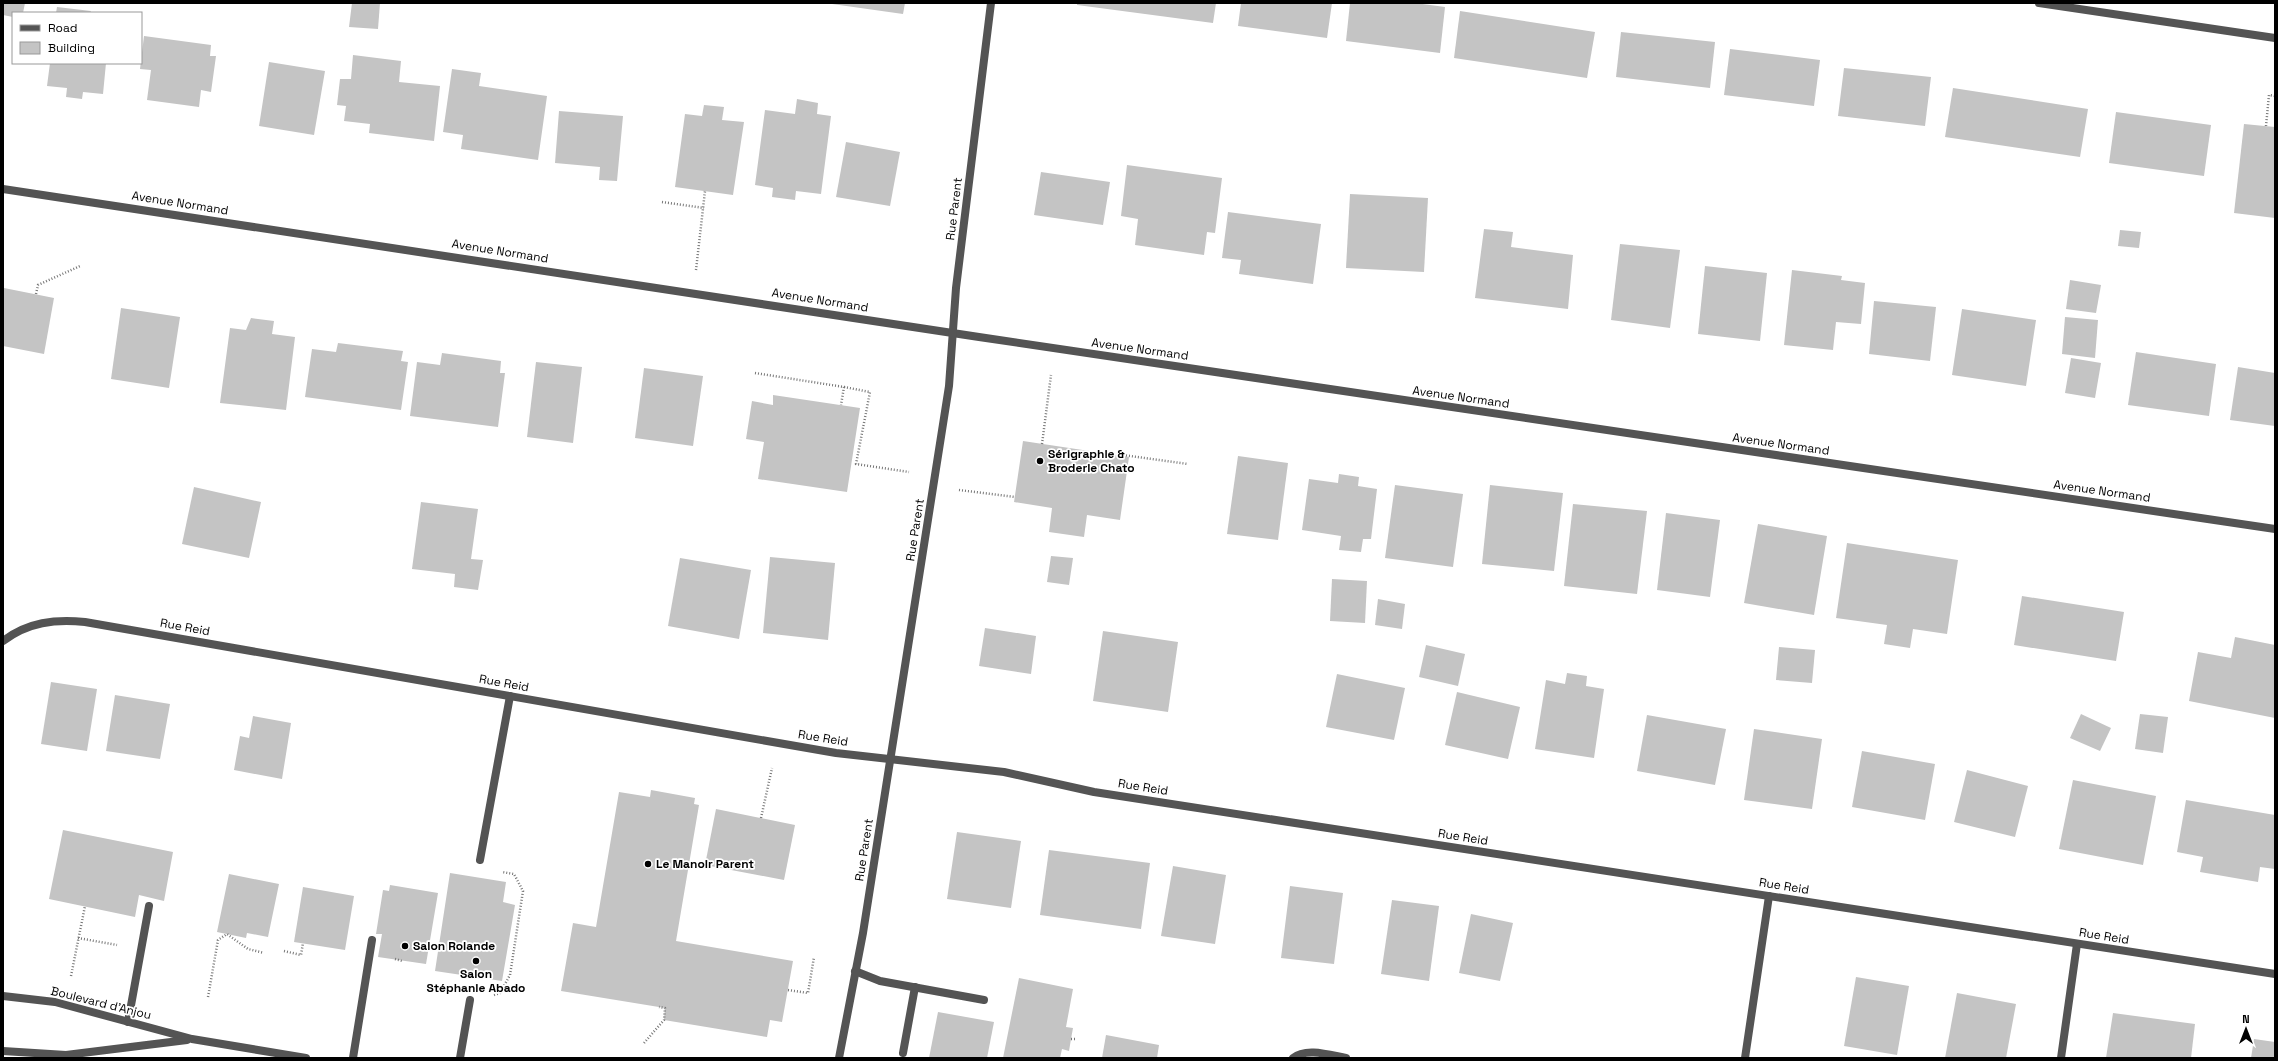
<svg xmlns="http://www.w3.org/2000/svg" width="2278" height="1061" font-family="'Space Grotesk',sans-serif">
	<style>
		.building { fill: #c4c4c4 }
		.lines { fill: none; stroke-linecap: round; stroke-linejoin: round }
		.path { stroke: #767676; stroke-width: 2.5; stroke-dasharray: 1 2; stroke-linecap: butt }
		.service { stroke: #545454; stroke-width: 8 }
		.minor { stroke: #545454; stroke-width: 8 }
		.tertiary { stroke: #545454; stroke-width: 8 }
		.poi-dot { fill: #000; stroke: #fff; stroke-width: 1.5 }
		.labels { text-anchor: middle; stroke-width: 3.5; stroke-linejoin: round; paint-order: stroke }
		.street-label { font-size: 12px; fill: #000; stroke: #fff }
		.poi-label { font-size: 12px; font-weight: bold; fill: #000; stroke: #fff; text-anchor: start }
	</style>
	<rect width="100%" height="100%" fill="#fff"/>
	<!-- building -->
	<g class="building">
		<polygon points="3,3 25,3 23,13 13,13 13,17 3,15"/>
		<polygon points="352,3 380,3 378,29 349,27"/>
		<polygon points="825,3 905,3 903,14"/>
		<polygon points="1077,3 1216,3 1213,23 1077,5"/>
		<polygon points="1241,3 1332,3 1327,38 1238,26"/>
		<polygon points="1350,3 1415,3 1445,7 1440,53 1346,41"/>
		<polygon points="57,7 91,11 90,13 56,13"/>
		<polygon points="1460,11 1595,32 1587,78 1454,58"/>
		<polygon points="1621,32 1715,42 1710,88 1616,77"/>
		<polygon points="144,36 211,45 210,56 216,56 211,92 201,90 199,107 147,100 151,70 140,69"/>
		<polygon points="1730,49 1820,60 1814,106 1724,95"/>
		<polygon points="353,55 401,61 399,82 440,86 434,141 369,133 370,124 344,121 346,106 337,105 340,79 351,79"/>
		<polygon points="269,62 325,71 314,135 259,126"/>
		<polygon points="50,63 106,63 103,94 83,92 82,99 66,97 67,88 47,86"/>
		<polygon points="1844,68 1931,77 1925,126 1838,116"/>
		<polygon points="452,69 481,73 479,86 547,96 538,160 461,149 463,135 443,132"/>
		<polygon points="1953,88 2088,109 2080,157 1945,137"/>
		<polygon points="797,99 818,103 817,114 831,116 821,194 796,191 795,200 772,197 773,188 755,185 765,110 795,114"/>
		<polygon points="704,105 724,107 722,120 744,122 733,195 675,187 685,114 702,116"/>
		<polygon points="559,111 623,116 617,181 599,180 600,167 555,163"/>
		<polygon points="2116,112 2211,125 2204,176 2109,163"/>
		<polygon points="2244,124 2275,127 2275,218 2234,213"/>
		<polygon points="846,142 900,152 890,206 836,197"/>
		<polygon points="1127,165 1222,178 1215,233 1207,232 1204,255 1135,245 1138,219 1121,216"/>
		<polygon points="1041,172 1110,182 1103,225 1034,215"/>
		<polygon points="1350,194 1428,198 1424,272 1346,268"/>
		<polygon points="1228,212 1321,224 1313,284 1239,274 1241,260 1222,258"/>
		<polygon points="1484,229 1513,232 1511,247 1573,255 1568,309 1475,298"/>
		<polygon points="2120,230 2141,232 2139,248 2118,246"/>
		<polygon points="1620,244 1680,250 1670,328 1611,320"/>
		<polygon points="1705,266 1767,273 1760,341 1698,334"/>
		<polygon points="1792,270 1842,276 1841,280 1865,283 1861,324 1836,322 1833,350 1784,345"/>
		<polygon points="2070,280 2101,285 2096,313 2066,309"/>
		<polygon points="4,288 54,298 44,354 3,346"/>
		<polygon points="1874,301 1936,307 1930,361 1869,354"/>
		<polygon points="121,308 180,317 169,388 111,379"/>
		<polygon points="1962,309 2036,320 2026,386 1952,375"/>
		<polygon points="2065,317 2098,320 2095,358 2062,354"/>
		<polygon points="251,318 274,321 272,334 295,337 286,410 220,403 230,328 246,330"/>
		<polygon points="338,343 403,351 401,361 408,362 401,410 305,397 312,349 336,352"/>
		<polygon points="2136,352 2216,364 2209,416 2128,405"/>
		<polygon points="442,353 501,361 500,373 505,373 498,427 410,416 417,362 440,365"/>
		<polygon points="2071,358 2101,363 2095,398 2065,393"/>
		<polygon points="536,362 582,367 573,443 527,437"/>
		<polygon points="2238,367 2275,373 2275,426 2230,420"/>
		<polygon points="644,368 703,376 693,446 635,438"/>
		<polygon points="773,395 860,408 847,492 758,479 764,442 746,439 752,401 773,405"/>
		<polygon points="1023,441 1129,457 1120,520 1087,515 1084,537 1049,532 1052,508 1014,502"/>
		<polygon points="1238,456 1288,463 1278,540 1227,534"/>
		<polygon points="1339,474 1359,477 1358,486 1377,489 1371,539 1363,539 1361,552 1339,550 1341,536 1302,530 1309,479 1338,483"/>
		<polygon points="1395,485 1463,494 1453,567 1385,558"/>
		<polygon points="1490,485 1563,493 1554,571 1482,564"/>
		<polygon points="194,487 261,502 249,558 182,544"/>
		<polygon points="421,502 478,509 471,559 483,560 478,590 454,587 455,574 412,569"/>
		<polygon points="1573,504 1647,511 1637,594 1564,586"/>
		<polygon points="1666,513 1720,520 1710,597 1657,590"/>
		<polygon points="1758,524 1827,536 1814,615 1744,603"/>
		<polygon points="1847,543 1958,560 1947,634 1913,629 1910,648 1884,644 1887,625 1836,618"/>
		<polygon points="1051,556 1073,558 1069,585 1047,582"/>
		<polygon points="770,557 835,563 828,640 763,633"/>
		<polygon points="680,558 751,570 739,639 668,626"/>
		<polygon points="1332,579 1367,581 1365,623 1330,621"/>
		<polygon points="2022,596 2124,612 2116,661 2014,645"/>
		<polygon points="1378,599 1405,604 1402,629 1375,625"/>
		<polygon points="985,628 1036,636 1031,674 979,666"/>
		<polygon points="1103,631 1178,642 1168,712 1093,701"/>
		<polygon points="2235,637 2275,645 2275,718 2189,701 2198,652 2231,658"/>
		<polygon points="1426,645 1465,654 1458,686 1419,677"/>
		<polygon points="1779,647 1815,650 1812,683 1776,680"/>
		<polygon points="1567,673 1587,676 1586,686 1604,689 1594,758 1535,749 1546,680 1565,684"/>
		<polygon points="1337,674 1405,688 1394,740 1326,727"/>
		<polygon points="51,682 97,689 87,751 41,744"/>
		<polygon points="1457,692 1520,707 1508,759 1445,745"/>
		<polygon points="115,695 170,704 160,759 106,751"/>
		<polygon points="2081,714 2111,728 2100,751 2070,738"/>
		<polygon points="2140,714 2168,717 2163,753 2135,749"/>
		<polygon points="1647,715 1726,729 1715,785 1637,771"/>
		<polygon points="253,716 291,723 282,779 234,770 240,736 249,738"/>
		<polygon points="1754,729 1822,739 1812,809 1744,800"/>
		<polygon points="1862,751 1935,764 1925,820 1852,807"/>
		<polygon points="1967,770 2028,786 2015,837 1954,822"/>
		<polygon points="2073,780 2156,796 2143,865 2059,849"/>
		<polygon points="651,790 695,798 694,804 699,805 676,941 793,961 782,1022 770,1020 767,1037 664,1020 665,1008 561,991 573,923 596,927 619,792 650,797"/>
		<polygon points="2186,800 2275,815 2275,869 2260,867 2258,882 2200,872 2203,857 2177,852"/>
		<polygon points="716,809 795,825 784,880 705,865"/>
		<polygon points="63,830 173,852 164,901 139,895 135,917 49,899"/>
		<polygon points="957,832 1021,841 1011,908 947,899"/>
		<polygon points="1049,850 1150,863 1141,929 1040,915"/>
		<polygon points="1173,866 1226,875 1215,944 1161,936"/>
		<polygon points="450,873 506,882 503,902 515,905 502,981 435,971"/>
		<polygon points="229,874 279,884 268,937 247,933 246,938 217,932"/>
		<polygon points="390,885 438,893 426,964 378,957 382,934 376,934 383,890 389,891"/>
		<polygon points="1290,886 1343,893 1334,964 1281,958"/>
		<polygon points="303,887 354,896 345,950 294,942"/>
		<polygon points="1392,900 1439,906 1429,981 1381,974"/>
		<polygon points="1471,914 1513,923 1500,981 1459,973"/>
		<polygon points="1856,977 1909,986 1897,1055 1844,1046"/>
		<polygon points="1019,978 1073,989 1066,1027 1073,1028 1071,1039 1069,1051 1062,1049 1060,1058 1003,1058"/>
		<polygon points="1957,993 2016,1004 2006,1058 1945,1058"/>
		<polygon points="938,1012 994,1022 987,1058 929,1058"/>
		<polygon points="2113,1013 2195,1024 2191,1058 2106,1058"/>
		<polygon points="1106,1035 1159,1045 1157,1058 1102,1058"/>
		<polygon points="2254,1039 2275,1042 2275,1058 2251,1058"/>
	</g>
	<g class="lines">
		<!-- path -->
		<g class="path">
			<polyline points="2266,126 2269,95 2275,96"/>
			<polyline points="662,202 704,208"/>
			<polyline points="696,270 705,191"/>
			<polyline points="36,294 38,285 80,266"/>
			<polyline points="755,373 844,387 841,405"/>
			<polyline points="844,387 870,392 856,464 909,472"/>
			<polyline points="1042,444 1051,375"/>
			<polyline points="1123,455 1188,464"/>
			<polyline points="959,490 1015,497"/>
			<polyline points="761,818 772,768"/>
			<polyline points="78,938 117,945"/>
			<polyline points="284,951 301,955 303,943"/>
			<polyline points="395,959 402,961"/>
			<polyline points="71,976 85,906"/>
			<polyline points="788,990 808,993 814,957"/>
			<polyline points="494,995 500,993 510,975 523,891 514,874 502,872"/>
			<polyline points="208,997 218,940 227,934 248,949 264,953"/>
			<polyline points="1071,1039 1075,1039"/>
			<polyline points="644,1043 664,1020 665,1008 659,1007"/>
		</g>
		<!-- service -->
		<g class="service">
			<polyline points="480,860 510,696"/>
			<polyline points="855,971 880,981 984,1000"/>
			<polyline points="128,1022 149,906"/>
			<polyline points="903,1053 915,987"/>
			<polyline points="353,1058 372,940"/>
			<polyline points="460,1058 470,1000"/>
			<path d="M1293,1058C1306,1047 1330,1055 1346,1058"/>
			<polyline points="1745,1058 1769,896"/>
			<polyline points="2061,1058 2077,944"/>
		</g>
		<!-- minor -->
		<g class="minor">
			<polyline points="2039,3 2275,38"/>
			<polyline points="3,189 979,337 2275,529"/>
			<path d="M3,641C28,622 55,619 85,622L836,753L1004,772L1094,792L2275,974"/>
			<polyline points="839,1058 863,933 949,386 956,288 991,3"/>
		</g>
		<!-- tertiary -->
		<g class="tertiary">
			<polyline points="3,996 55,1002 192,1039 306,1058"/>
			<polyline points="3,1051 66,1055 187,1040"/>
		</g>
	</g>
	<!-- markers -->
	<g class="poi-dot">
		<circle cx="1040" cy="461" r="4"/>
		<circle cx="648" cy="864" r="4"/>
		<circle cx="405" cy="946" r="4"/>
		<circle cx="476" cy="961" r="4"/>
	</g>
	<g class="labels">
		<!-- street labels -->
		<g class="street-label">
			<text transform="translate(180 203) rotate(9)" y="4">Avenue Normand</text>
			<text transform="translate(954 209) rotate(-83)" y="4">Rue Parent</text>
			<text transform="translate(500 251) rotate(9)" y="4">Avenue Normand</text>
			<text transform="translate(820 300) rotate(9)" y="4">Avenue Normand</text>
			<text transform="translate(1140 349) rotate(8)" y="4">Avenue Normand</text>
			<text transform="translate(1461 397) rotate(8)" y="4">Avenue Normand</text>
			<text transform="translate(1781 444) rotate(8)" y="4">Avenue Normand</text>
			<text transform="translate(2102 491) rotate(8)" y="4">Avenue Normand</text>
			<text transform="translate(915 530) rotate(-81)" y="4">Rue Parent</text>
			<text transform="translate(185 627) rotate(10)" y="4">Rue Reid</text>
			<text transform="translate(504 683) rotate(10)" y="4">Rue Reid</text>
			<text transform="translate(823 738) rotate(9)" y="4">Rue Reid</text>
			<text transform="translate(1143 787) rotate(9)" y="4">Rue Reid</text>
			<text transform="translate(1463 837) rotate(9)" y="4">Rue Reid</text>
			<text transform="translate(864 850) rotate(-81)" y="4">Rue Parent</text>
			<text transform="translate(1784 886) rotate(9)" y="4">Rue Reid</text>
			<text transform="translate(2104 936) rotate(9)" y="4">Rue Reid</text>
			<text transform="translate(101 1003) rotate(14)" y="4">Boulevard d'Anjou</text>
		</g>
		<!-- poi labels -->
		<g class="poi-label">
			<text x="1048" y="458">Sérigraphie &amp;<tspan x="1048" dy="14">Broderie Chato</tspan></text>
			<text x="656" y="868">Le Manoir Parent</text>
			<text x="413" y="950">Salon Rolande</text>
			<text x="476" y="978" text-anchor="middle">Salon<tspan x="476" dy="14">Stéphanie Abado</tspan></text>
		</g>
	</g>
	<!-- border -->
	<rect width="2278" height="1061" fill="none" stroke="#000000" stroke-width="8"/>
	<!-- legend -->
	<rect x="12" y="12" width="130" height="52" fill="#ffffff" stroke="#999999"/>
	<rect x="20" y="25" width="20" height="6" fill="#545454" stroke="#999999"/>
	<text x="48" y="32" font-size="12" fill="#000000">Road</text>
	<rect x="20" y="42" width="20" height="12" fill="#c4c4c4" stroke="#999999"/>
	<text x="48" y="52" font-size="12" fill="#000000">Building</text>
	<!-- north arrow -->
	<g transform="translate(2246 1029)" stroke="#ffffff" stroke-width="3" paint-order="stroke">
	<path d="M0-3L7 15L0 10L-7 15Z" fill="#000000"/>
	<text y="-6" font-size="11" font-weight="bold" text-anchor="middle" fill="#000000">N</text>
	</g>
</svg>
